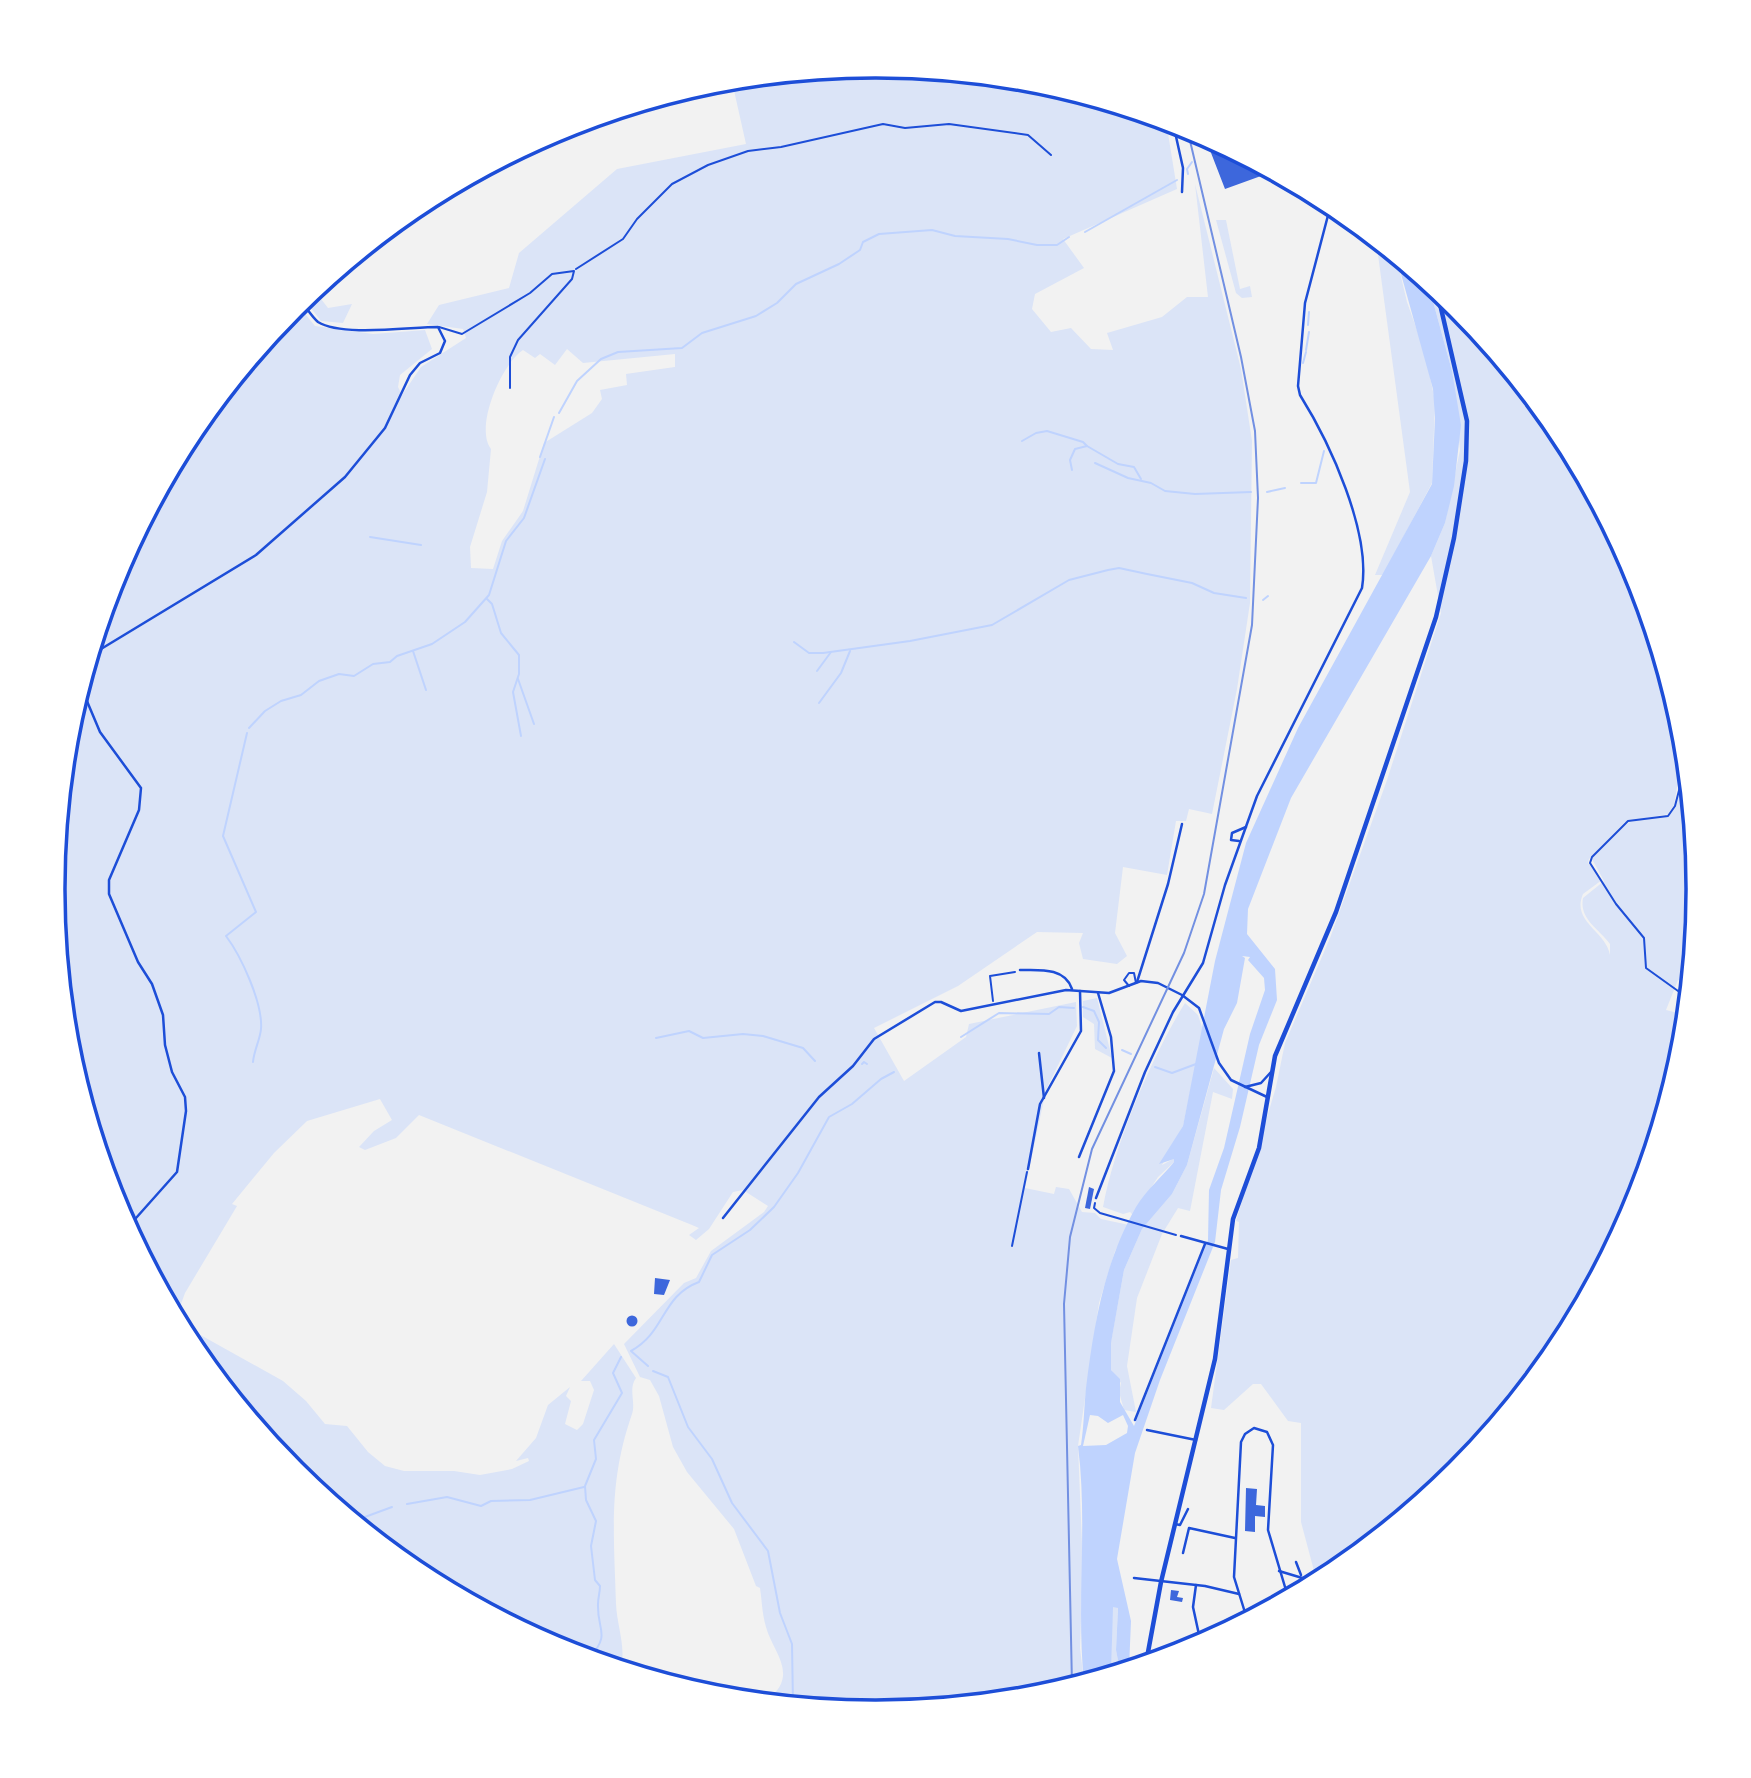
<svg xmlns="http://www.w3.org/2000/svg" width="1751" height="1778" font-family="Jost,sans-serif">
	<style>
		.green { fill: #dbe4f7; fill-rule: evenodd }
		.water { fill: #bfd3fe; fill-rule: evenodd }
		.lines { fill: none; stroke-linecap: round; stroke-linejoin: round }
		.stream { stroke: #bfd3fe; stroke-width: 2 }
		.building { fill: #3d67dc }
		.path { stroke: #1d4ed8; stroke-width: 2 }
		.service { stroke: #1d4ed8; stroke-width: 2 }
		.minor { stroke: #1d4ed8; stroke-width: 2.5 }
		.primary { stroke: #1d4ed8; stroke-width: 4.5 }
		.rail { stroke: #7290e2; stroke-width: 2 }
		.rim { fill: none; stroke: #1d4ed8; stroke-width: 3.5 }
	</style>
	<rect width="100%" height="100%" fill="#f2f2f2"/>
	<!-- green -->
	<g class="green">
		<path d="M876,66L1036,82L1166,121L1177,189L1063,239L1084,268L1035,294L1032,309L1051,332L1071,328L1091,349L1113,350L1107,333L1162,317L1187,297H1208L1195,184L1241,369L1252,441L1250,603L1237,689L1212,814L1189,809L1186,821H1176L1167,875L1123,867L1115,933L1127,956L1117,964L1083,959L1079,943L1083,933L1037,932L958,986L874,1028L904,1081L966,1037L969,1024L1076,1002L1077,1026L1046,1090L1025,1188L1054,1194L1056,1187L1069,1189L1082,1212L1095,1213L1101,1219L1129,1225L1115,1251L1099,1303L1078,1446L1083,1568L1080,1648L1084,1682L1036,1696L875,1712L753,1700L766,1693L774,1694C796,1671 772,1650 766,1627C762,1614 762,1601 760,1588L756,1586L734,1529L687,1472L673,1447L659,1396L650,1380L640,1377L624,1344L684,1283L696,1278L711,1251L764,1212L768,1206L743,1190L733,1192L709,1229L696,1240L689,1235L699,1228L692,1225L419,1115L396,1138L365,1150L359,1147L374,1131L392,1120L380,1099L307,1121L274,1153L232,1204L237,1206L185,1293L176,1318L115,1204L68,1049L53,889L68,728L115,574L191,431L294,307L297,304L315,326L373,334L425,330L432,349L400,375L398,387L402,395L421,367L466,338L463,329L427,324L439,305L509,288L519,253L617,169L746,144L733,86L686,91L715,82ZM567,349L583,363L675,354V367L626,374L627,385L600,390L602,399L592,413L544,443L523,511L502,541L493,569L471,568L470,547L487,492L491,449C474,427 502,363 523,350L535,358L540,354L555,365Z"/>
		<polygon points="1216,220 1226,220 1240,289 1250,286 1252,297 1242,298 1236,293"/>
		<polygon points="1376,240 1396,256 1407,302 1425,353 1435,401 1432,483 1383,575 1375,575 1410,492"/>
		<path d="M1428,283L1458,307L1560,432L1636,574L1683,729L1698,889L1689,986L1678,980L1666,1010L1686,1015L1683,1050L1636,1204L1560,1347L1457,1471L1332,1574L1317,1582L1301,1522V1423L1288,1421L1261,1384H1253L1224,1410L1211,1408L1231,1260L1238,1258L1239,1222L1236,1221L1276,1087L1285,1043L1330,938L1386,783L1441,613L1431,556L1445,523L1460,450L1452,371ZM1678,781H1681C1674,827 1668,812 1631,822C1622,825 1598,851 1592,859L1604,881L1583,898C1579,919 1598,928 1610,944V955C1606,931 1571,922 1583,894L1602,880L1588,863L1589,859L1625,822L1668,814L1674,805Z"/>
		<polygon points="314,290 328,308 352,304 343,323 321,321 304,299"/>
		<polygon points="1097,998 1112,1058 1095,1049 1094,1024 1083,1017 1083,1001"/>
		<path d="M1185,1003L1198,1015L1203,1030L1183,1126L1162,1165L1175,1158L1174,1162L1158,1177L1133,1215L1130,1212L1123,1214L1103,1207C1115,1143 1151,1058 1185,1003Z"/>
		<polygon points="1214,1068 1233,1089 1232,1099 1213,1092 1190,1211 1178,1208 1162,1234 1137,1298 1127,1366 1136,1412 1124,1410 1119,1392 1121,1383 1111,1370 1111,1342 1124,1270 1142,1229 1172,1194 1187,1165"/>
		<path d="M179,1323L283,1381L306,1401L325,1424L347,1426L368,1452L385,1466L404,1471H454L480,1475L512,1469L529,1461L528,1458L516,1461L536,1438L548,1405L570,1387L566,1396L571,1401L565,1424L577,1430L583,1424L594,1390L590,1381H581L614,1344L636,1378C628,1389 636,1402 632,1414C608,1483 614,1533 616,1604C617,1626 626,1646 621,1668L560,1649L418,1573L293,1471L191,1346Z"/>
		<polygon points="1112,1607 1118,1607 1116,1650 1120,1671 1111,1674"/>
	</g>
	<!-- water -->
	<path class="water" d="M1396,256L1428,283L1452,371L1461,425L1454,486L1445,523L1431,556L1291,798L1248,909L1247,934L1275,969L1277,1000L1259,1045L1240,1127L1221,1190L1215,1242L1160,1380L1135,1453L1117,1559L1131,1621L1129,1668L1120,1671L1116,1650L1118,1608L1113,1607L1111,1674L1084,1682C1076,1604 1088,1524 1078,1446L1081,1445C1084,1425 1084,1408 1086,1388C1094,1324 1104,1263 1136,1207C1147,1189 1162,1177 1174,1162V1159L1159,1164L1183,1126L1215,961L1246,843L1298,728L1432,484L1435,418L1433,389ZM1242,956L1250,957L1248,960L1264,978L1265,990L1250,1034L1224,1148L1209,1190L1208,1240L1134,1426L1120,1402V1379L1111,1370V1343L1124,1270L1142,1229L1172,1194L1187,1165L1224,1029L1237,1003L1245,958ZM1090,1415L1098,1416L1108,1423L1123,1415L1128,1426L1127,1433L1106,1445L1083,1446Z"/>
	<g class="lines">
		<!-- stream -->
		<g class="stream">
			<polyline points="1188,174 1187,169 1192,162"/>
			<polyline points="1085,232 1177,180"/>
			<polyline points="1308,325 1309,312"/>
			<polyline points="1306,350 1309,332"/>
			<polyline points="1303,363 1306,352"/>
			<polyline points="559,413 577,381 601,359 618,352 682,348 702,333 756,316 777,303 796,284 839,264 860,250 863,242 879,234 932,230 955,236 1008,239 1037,245 1057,245 1069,237"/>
			<polyline points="1022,441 1036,433 1047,431 1083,442 1087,446"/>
			<polyline points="540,457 554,417"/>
			<polyline points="1095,463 1128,478 1151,483 1165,491 1195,494 1251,492"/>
			<polyline points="1072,470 1070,460 1075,449 1087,446 1118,464 1134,467 1141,479"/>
			<polyline points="1301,483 1316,483 1324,451"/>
			<polyline points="1267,492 1285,488"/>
			<polyline points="370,537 421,545"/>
			<polyline points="487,599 492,604 501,633 519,655 519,674 513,692 521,736"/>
			<polyline points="1263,600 1268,596"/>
			<polyline points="794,642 809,653 823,653 910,641 992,625 1069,580 1108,570 1119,568 1147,574 1192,583 1214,593 1246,598"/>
			<polyline points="413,651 426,690"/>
			<polyline points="817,671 831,652"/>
			<polyline points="518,679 534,724"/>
			<polyline points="819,703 841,673 850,651"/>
			<polyline points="249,728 265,711 281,701 301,695 319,681 339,674 354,676 373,664 390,662 397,656 432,644 465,622 489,595 506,541 524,518 545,459"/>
			<path d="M247,733L223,836L256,912L226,936C241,956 263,1003 261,1029C260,1040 254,1050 253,1062"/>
			<polyline points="1083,1007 1094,1011 1099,1022 1098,1040 1106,1048"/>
			<polyline points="961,1037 999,1013 1049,1014 1059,1007 1074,1008"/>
			<polyline points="656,1038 689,1031 703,1038 743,1034 763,1036 803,1048 815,1061"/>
			<polyline points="1122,1050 1131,1054"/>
			<polyline points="862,1064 864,1062 867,1064"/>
			<polyline points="1155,1067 1172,1073 1196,1064"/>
			<path d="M648,1366L631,1351C666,1332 661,1296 699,1282L712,1255L750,1230L774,1207L798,1173L829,1117L852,1104L881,1079L894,1072"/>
			<polyline points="653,1371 668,1377 688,1427 712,1459 732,1503 768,1551 780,1613 792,1644 793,1704"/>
			<polyline points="407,1504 447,1497 481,1506 491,1501 530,1500 584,1487"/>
			<polyline points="354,1521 392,1507"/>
			<path d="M590,1658C611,1632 597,1632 598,1604C598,1598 600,1592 600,1586L595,1580L591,1546L596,1521L586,1500L585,1486L596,1459L594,1440L622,1393L613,1373L621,1357"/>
		</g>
	</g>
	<!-- building -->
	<g class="building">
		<polygon points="1210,139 1272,172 1225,189 1208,145 1212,144"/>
		<polygon points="1089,1187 1094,1189 1090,1209 1085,1208"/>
		<polygon points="655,1278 670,1280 664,1295 654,1294"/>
		<circle cx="632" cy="1321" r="5.5"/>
		<polygon points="1246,1488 1257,1489 1256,1505 1265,1506 1265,1517 1255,1516 1255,1532 1245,1531"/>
		<polygon points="1171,1590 1179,1591 1177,1597 1183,1598 1182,1602 1170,1600"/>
	</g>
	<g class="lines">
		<!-- path -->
		<g class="path">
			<polyline points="576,269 623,239 637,219 672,184 708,165 748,151 781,147 883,124 905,128 949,124 1028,135 1051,155"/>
			<polyline points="993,1001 990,976 1015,972"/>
			<polyline points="1095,1203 1094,1208 1100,1213 1176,1235"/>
			<polyline points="1012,1246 1027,1172"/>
		</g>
		<!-- service -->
		<g class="service">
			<polyline points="335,273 347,273"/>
			<polyline points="439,327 462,334 530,293 552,274 574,271 572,279 518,340 510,357 510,388"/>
			<polyline points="1129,986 1124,980 1129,973 1134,973 1136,983"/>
			<polyline points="1685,996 1646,968 1644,938 1616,904 1590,863 1592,857 1628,821 1668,816 1675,806 1686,763"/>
		</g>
		<!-- minor -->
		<g class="minor">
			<polyline points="1173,123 1183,168 1182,192"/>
			<path d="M89,661L101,649L256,555L345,477L385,428L410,375L420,363L440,353L445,341L438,327C410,327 342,337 318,322C312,317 306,307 301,301"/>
			<polyline points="81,687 100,732 141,788 139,810 109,880 109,894 138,962 152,984 163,1015 165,1045 172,1072 185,1097 186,1111 177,1172 128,1227"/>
			<polyline points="1239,841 1231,840 1232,833 1246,827"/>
			<path d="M1020,970C1039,970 1065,967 1072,989"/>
			<polyline points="1137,982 1168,884 1182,824"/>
			<polyline points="1039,1053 1044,1098"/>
			<polyline points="1245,1087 1261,1083 1271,1072"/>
			<polyline points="1079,1157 1114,1071 1111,1037 1098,993"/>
			<polyline points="1028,1169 1040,1104 1081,1031 1080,991"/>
			<path d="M1096,1198L1145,1072L1173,1012L1203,963L1225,885L1257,796L1362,588C1371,532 1330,443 1300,395L1298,386L1305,303L1331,204"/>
			<polyline points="723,1218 819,1097 853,1066 874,1039 935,1002 941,1002 961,1011 1066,990 1109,993 1141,981 1158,983 1182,995 1199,1008 1219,1063 1231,1080 1267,1097"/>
			<polyline points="1181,1236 1228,1249"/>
			<polyline points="1135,1420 1205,1244"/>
			<polyline points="1147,1430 1196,1440"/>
			<polyline points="1175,1524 1180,1525 1188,1509"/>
			<polyline points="1183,1553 1189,1528 1235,1538"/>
			<polyline points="1296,1562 1301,1575"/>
			<polyline points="1279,1571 1309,1580"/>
			<polyline points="1134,1578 1205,1586 1239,1594"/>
			<polyline points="1196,1585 1193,1607 1201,1644"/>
			<polyline points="1247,1619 1234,1577 1241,1442 1245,1434 1254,1428 1267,1432 1273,1445 1268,1530 1288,1597"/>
		</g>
		<!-- primary -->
		<polyline class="primary" points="1146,1663 1161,1582 1215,1359 1233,1219 1259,1148 1275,1056 1336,912 1436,617 1454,538 1466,461 1467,421 1437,291"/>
		<!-- rail -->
		<polyline class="rail" points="1072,1685 1064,1304 1070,1237 1092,1149 1184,953 1204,894 1252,625 1258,498 1255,431 1241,357 1187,128"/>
	</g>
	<!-- crop -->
	<path d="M0 0H1751V1778H0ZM875 78H876A810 810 0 0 1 1686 888V890A810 810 0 0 1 876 1700H875A810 810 0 0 1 65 890V888A810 810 0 0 1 875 78Z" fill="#fff" fill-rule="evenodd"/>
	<path class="rim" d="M875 78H876A810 810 0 0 1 1686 888V890A810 810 0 0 1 876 1700H875A810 810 0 0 1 65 890V888A810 810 0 0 1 875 78Z"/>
</svg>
